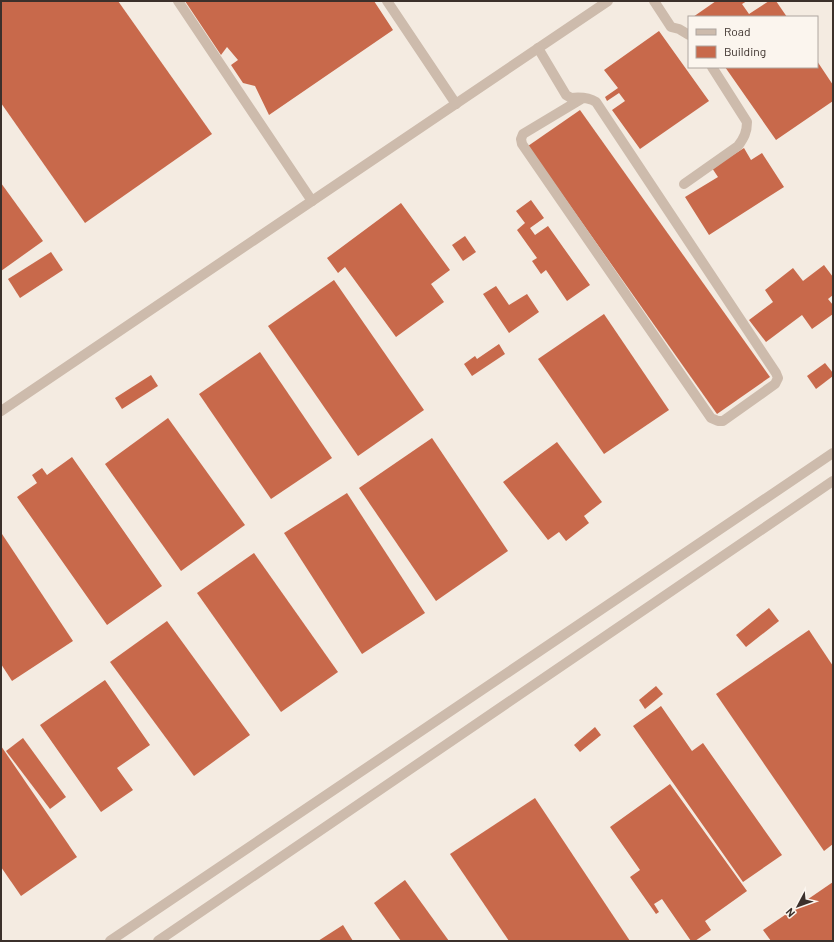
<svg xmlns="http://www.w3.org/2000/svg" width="834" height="942" font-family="Barlow,sans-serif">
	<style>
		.building { fill: #c8694b }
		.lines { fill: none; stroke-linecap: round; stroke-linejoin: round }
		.minor { stroke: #cdbbac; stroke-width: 10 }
	</style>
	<rect width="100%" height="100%" fill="#f4ebe1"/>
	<!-- building -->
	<g class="building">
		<polygon points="1,1 118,1 212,134 85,223 1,103"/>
		<polygon points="185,1 374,1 393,30 269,115 255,86 243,83 231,65 238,60 227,47 221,55"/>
		<polygon points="716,1 747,1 742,4 749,14 769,1 776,1 787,17 693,17"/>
		<polygon points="659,31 709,101 640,149 612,110 625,101 619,93 607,101 605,97 618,88 604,70"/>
		<polygon points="817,61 833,85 833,101 776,140 725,67 817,67"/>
		<polygon points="580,110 770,377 717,414 528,146"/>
		<polygon points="744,148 751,160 762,153 784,187 709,235 685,197 718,177 712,168"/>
		<polygon points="1,183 43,241 1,271"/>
		<polygon points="531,200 544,218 530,228 535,235 548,226 590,285 567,301 546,270 541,274 532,261 537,258 517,230 525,223 516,211"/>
		<polygon points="401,203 450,270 431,284 444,302 396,337 345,267 338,273 327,258"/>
		<polygon points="465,236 476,252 463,261 452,245"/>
		<polygon points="51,252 63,270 20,298 8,279"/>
		<polygon points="824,265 833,277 833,295 828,299 833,305 833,314 812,329 802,315 766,342 749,320 773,302 765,290 793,268 803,281"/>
		<polygon points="334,280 424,410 358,456 268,326"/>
		<polygon points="496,286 509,305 527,294 539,312 509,333 483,294"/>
		<polygon points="604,314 669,410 604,454 538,359"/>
		<polygon points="499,344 505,354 472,376 464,364 475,356 477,359"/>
		<polygon points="260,352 332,458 271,499 199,394"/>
		<polygon points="825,363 833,373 833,376 816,389 807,376"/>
		<polygon points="151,375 158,386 122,409 115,398"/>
		<polygon points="168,418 245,525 181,571 105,464"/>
		<polygon points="432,438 508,551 436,601 359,488"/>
		<polygon points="557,442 602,502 584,516 589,523 566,541 559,532 548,540 503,482"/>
		<polygon points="72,457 162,586 107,625 17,497 37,483 32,475 42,468 47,475"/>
		<polygon points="347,493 425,613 362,654 284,533"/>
		<polygon points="2,534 73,641 12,681 1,664 1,535"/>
		<polygon points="254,553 338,672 281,712 197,593"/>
		<polygon points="769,608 779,621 746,647 736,635"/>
		<polygon points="167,621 250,735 194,776 110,662"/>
		<polygon points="809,630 833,666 833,844 824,851 716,694"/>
		<polygon points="105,680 150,745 117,768 133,790 101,812 40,725"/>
		<polygon points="656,686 663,694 645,709 639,700"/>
		<polygon points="661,706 692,751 703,743 782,855 743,882 633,726"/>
		<polygon points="595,727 601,735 580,752 574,745"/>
		<polygon points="23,738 66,797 50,809 6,751"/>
		<polygon points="1,746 77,857 21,896 1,867"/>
		<polygon points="670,784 747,891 705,921 711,930 695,941 691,941 662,899 654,904 659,912 656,914 630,877 640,870 610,827"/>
		<polygon points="535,798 630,941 509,941 450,854"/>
		<polygon points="405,880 449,941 401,941 374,903"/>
		<polygon points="833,882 833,941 771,941 763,930"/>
		<polygon points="343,925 353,941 318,941"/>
	</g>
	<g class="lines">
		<!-- minor -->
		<g class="minor">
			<polyline points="178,1 312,201"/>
			<polyline points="387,1 456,104"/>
			<polyline points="654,1 671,27 679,29 689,35"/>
			<path d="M538,48L566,95L571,98C580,97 588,97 596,102L776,373L778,378L775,384L723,421H718L711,418L522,144L521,139L523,134L583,98"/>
			<path d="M684,184L738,146C744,138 747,132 747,122L712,67"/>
			<polyline points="1,411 608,1"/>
			<polyline points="110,941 833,453"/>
			<polyline points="158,941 833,481"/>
		</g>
	</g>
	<!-- border -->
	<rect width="834" height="942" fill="none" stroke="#3b302b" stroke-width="4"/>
	<!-- legend -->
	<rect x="688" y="16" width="130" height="52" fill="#fbf5ee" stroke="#aea6a0"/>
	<rect x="696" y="29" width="20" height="6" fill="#cdbbac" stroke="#aea6a0"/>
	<text x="724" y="36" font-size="12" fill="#3b302b">Road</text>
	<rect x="696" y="46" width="20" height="12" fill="#c8694b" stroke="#aea6a0"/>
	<text x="724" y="56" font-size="12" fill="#3b302b">Building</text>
	<!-- north arrow -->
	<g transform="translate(798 906) rotate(229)" stroke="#fbf5ee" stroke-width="3" paint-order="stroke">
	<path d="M0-3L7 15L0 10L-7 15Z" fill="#3b302b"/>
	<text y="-6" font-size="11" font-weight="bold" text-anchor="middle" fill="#3b302b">N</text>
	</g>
</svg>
